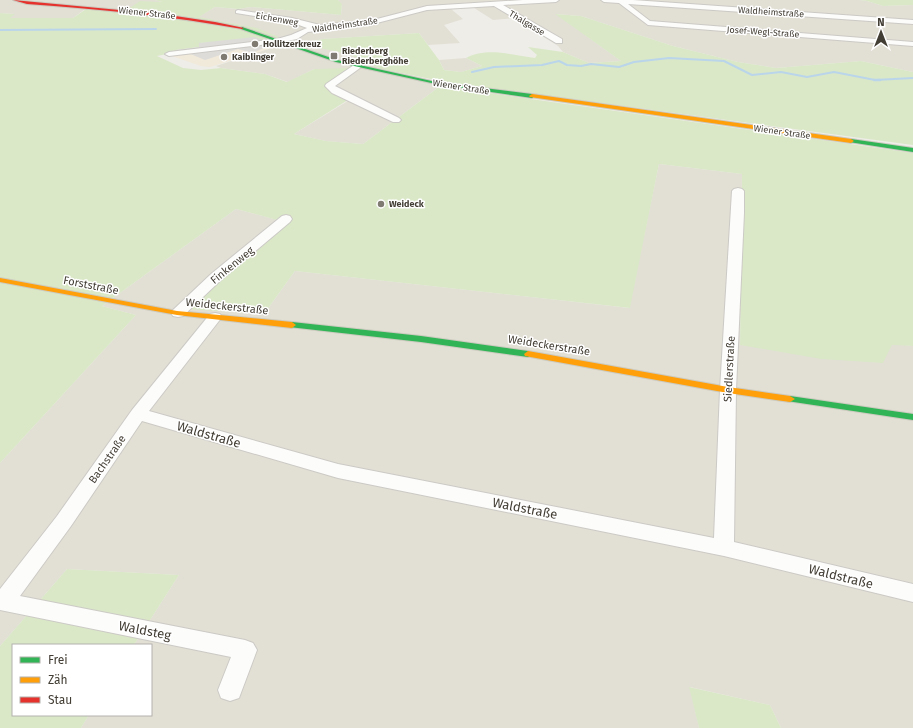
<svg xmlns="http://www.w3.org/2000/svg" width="913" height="728" viewBox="0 0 913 728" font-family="'Fira Sans',sans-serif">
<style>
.residential{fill:#e2dfd5}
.commercial{fill:#f1e9da}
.green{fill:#dae8c8}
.parking{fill:#dddcd8}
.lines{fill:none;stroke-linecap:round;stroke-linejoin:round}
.stream-far1{stroke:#bad5ea;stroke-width:2}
.stream{stroke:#bad5ea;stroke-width:2.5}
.street-casing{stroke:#cccac5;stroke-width:2}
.fast-casing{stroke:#cccabf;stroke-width:2}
.slow-casing{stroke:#cccabf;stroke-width:2}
.jam-casing{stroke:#cccabf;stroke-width:2}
.street{fill:#fcfcfb;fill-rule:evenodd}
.fast{fill:#30b455;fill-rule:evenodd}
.slow{fill:#ff9f0a;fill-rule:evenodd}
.jam{fill:#e5322d;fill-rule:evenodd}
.poi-dot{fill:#7f7b73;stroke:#fff;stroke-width:1.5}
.labels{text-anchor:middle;stroke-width:3;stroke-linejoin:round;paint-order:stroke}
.far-street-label{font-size:9px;fill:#433e35;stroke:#fff}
.far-poi-label{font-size:9px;font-weight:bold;fill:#433e35;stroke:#fff;text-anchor:start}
.street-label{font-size:11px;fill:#433e35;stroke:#fff}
.near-street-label{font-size:13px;fill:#433e35;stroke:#fff}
</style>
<rect width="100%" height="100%" fill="#eeede7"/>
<g class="residential">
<path d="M0 0H155L162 2 128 9H85L73 18H9L14 14 0 13Z"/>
<path d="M338 0H859L867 1 883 6 913 5V72L861 61 776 68 738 62 673 46 581 16 556 14 621 61 589 63 563 52 558 46 514 18 493 20 471 6 451 9 463 19 444 25 460 43 428 45 419 33 322 39 314 41 313 46 349 54 381 69 440 86 363 144 326 141 294 134 351 99 327 87 329 69H314L288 82 265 74 221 68 216 66 277 46 263 41 266 40 198 17 215 7 238 9 251 7 341 15 342 5Z"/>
<path d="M466 58 482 66 461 72 444 70 439 60Z"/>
<path d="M659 164 742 174 740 345 897 344 913 346V728H781L770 705 690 687 699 728H81L89 715H151V645H134L179 575 67 569 0 646V463L136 315 102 306 236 209 278 220 264 314 295 271 629 308Z"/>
</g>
<path class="commercial" d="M271 43 278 46 210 67 201 66 172 56Z"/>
<g class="green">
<path d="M155 0H338L342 4 341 15 251 7 238 9 215 7 199 17 257 28 279 37 263 41 199 43V47L176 50 177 52 157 56 183 68 201 70 221 68 265 74 287 82 314 69 350 68 328 84 351 98 294 134 326 141 363 144 440 86 913 153V346L892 345 883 363 821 359 740 345 742 174 659 164 630 308 295 271 264 314 187 309 277 220 236 209 102 306 136 315 0 463V13L15 14 10 18H73L86 9H128L140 1 162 2Z"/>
<path d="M859 0H913V5L883 6 867 1Z"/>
<path d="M555 14 581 16 673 46 738 62 776 68 861 61 913 72V145L446 82 381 69 349 54 319 48 313 46 311 43 314 41 322 39 419 33 439 60 444 70 461 72 482 66 466 58C487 47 513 55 535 58L537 55 528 47 563 52 589 63 621 61Z"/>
<path d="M67 569 179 575 134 645H13V715H89L81 728H0V646Z"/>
<path d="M689 687 770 705 781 728H699Z"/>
</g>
<g class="parking">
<path d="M254 37 263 40 260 42 178 53 176 50 199 47V43Z"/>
<path d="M271 43 274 44 252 53 238 49 205 60 188 53Z"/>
</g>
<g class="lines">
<g class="stream-far1">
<path d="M0 30 156 29"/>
<path d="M472 72 494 67 542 65 559 61 567 65 581 66 591 64 619 67 634 62 669 58 724 61 752 75 781 72 807 77 834 72 875 80 913 78"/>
</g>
<path class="stream" d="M874 80H880"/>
<defs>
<g id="street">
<path d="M523 0H559L556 2 503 5 562 39V43H556L494 6 427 10 373 24 308 32 297 39 277 43 169 56 165 54 169 52 277 39 291 35 307 28 291 22 236 13V11L238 10 292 18 320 25 373 20 427 6Z"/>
<path d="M601 0H633L913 20V24L628 4 650 21 913 42V46L648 25 619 3 604 2Z"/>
<path d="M357 63 360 64 361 66 360 68 335 86 399 118 401 120 399 122H393L332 93 325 86 326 84Z"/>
<path d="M738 188 742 189 744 191V213L736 390 734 542 913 584V602L724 556 338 478 142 421 71 526 20 596 245 640 253 643 257 650 239 698 230 701 221 698 218 690 231 657 0 610V589L57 516 132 410 210 314 215 313 220 314 222 317 149 411 338 464 714 538 720 390 732 191 734 189Z"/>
<path d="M286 215 290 216 292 219 290 222 221 280 183 316 178 317 173 316 171 313 173 310 211 274 282 216Z"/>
</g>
<g id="fast">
<path d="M242 27 337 60 436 82 532 94 535 96 532 98 436 84 336 62 241 29Z"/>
<path d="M851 139 913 148V152L849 142V140Z"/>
<path d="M292 322 421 336 528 351 532 354 528 357 421 342 289 327 288 325Z"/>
<path d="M790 396 913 414V420L787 401 785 399 787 397Z"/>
</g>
<g id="slow">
<path d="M532 94 851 139 854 141 851 143 530 97 529 96Z"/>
<path d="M0 278 177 311 292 322 296 325 292 328 177 315 0 282Z"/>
<path d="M528 351 728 387 790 396 795 399 790 402 728 393 525 356 524 354Z"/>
</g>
<path id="jam" d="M13 0 162 14 215 22 244 28 242 29C171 16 99 9 27 4Z"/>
</defs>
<use href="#street" class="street-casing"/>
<use href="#fast" class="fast-casing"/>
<use href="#slow" class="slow-casing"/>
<use href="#jam" class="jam-casing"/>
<use href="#street" class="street"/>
<use href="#fast" class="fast"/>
<use href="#slow" class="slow"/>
<use href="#jam" class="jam"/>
</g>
<g class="poi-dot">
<circle cx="255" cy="44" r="4"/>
<rect x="330" y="52" width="8" height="8" rx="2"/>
<circle cx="224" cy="57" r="4"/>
<circle cx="381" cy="204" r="4"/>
</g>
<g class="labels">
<g class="far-street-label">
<text transform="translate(771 12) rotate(4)" y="3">Waldheimstraße</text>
<text transform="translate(147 13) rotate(6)" y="3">Wiener Straße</text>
<text transform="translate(277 19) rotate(10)" y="3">Eichenweg</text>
<text transform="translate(527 23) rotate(31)" y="3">Thalgasse</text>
<text transform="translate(345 25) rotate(-8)" y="3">Waldheimstraße</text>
<text transform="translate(763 32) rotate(4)" y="3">Josef-Wegl-Straße</text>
<text transform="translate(461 87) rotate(9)" y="3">Wiener Straße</text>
<text transform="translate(782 132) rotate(8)" y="3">Wiener Straße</text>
</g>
<g class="far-poi-label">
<text x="263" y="47">Hollitzerkreuz</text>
<text x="342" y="54">Riederberg<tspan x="342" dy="10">Riederberghöhe</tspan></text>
<text x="232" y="60">Kaiblinger</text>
<text x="389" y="207">Weideck</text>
</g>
<g class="street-label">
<text transform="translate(232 265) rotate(-39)" y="4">Finkenweg</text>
<text transform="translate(91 285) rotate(11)" y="4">Forststraße</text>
<text transform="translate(227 306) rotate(6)" y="4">Weideckerstraße</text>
<text transform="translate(549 345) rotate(9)" y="4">Weideckerstraße</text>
<text transform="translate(729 369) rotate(-87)" y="4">Siedlerstraße</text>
<text transform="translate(107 459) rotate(-55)" y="4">Bachstraße</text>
</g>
<g class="near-street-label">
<text transform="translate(209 434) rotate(16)" y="5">Waldstraße</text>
<text transform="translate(525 508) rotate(11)" y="5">Waldstraße</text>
<text transform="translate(841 576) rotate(14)" y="5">Waldstraße</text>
<text transform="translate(145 630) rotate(11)" y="5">Waldsteg</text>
</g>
</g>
<rect x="12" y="644" width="140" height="72" fill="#ffffff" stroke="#b4b2ae"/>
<rect x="20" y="657" width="20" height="6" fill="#30b455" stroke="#b4b2ae"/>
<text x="48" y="664" font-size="12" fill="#433e35">Frei</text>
<rect x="20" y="677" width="20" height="6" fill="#ff9f0a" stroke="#b4b2ae"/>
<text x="48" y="684" font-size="12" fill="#433e35">Zäh</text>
<rect x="20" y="697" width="20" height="6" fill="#e5322d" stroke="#b4b2ae"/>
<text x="48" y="704" font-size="12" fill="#433e35">Stau</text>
<g transform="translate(881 32)" stroke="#ffffff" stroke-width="3" paint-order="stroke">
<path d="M0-3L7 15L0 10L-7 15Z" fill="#433e35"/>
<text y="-6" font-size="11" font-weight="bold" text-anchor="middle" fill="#433e35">N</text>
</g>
</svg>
